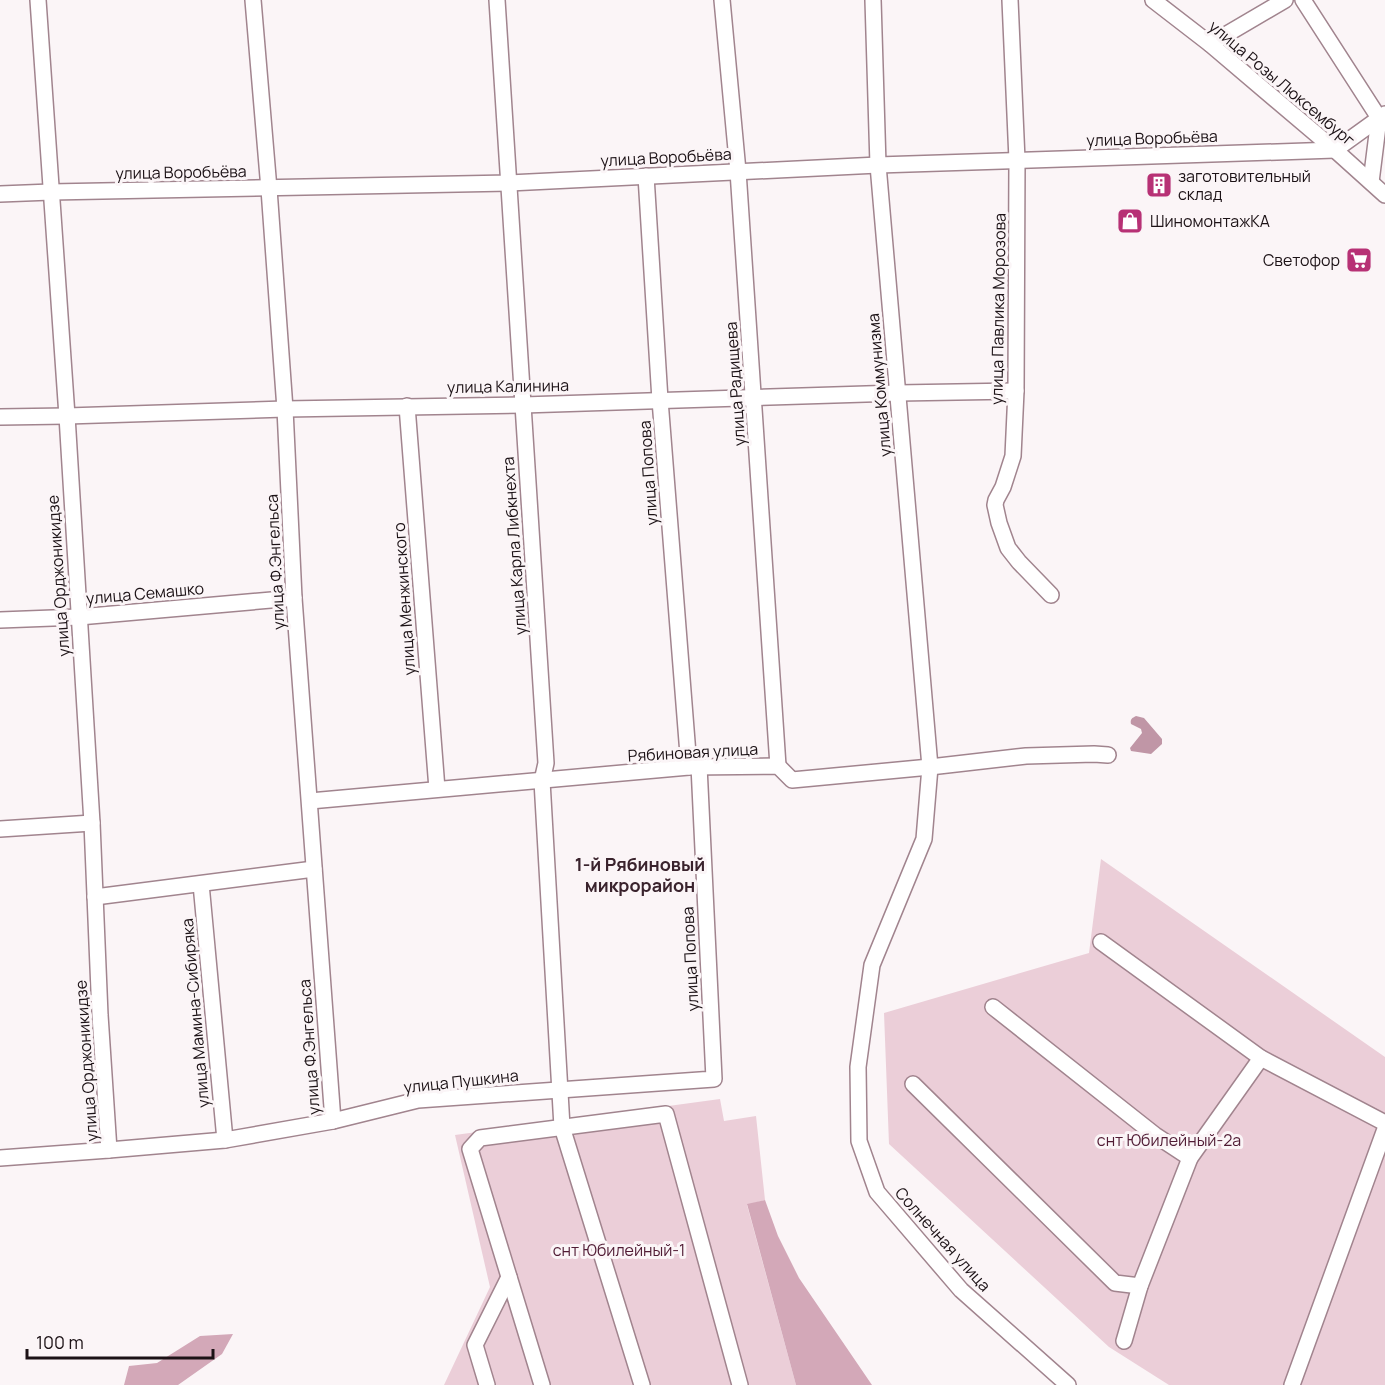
<svg xmlns="http://www.w3.org/2000/svg" width="1385" height="1385" viewBox="0 0 1385 1385" font-family="Manrope,sans-serif">
<style>
.green{fill:#ebced8}
.forest{fill:#d3a8b8}
.water{fill:#c096a6}
.lines{fill:none;stroke-linecap:round;stroke-linejoin:round}
.minor-casing{stroke:#a1848e;stroke-width:18}
.minor{stroke:#fff;stroke-width:15}
.labels{text-anchor:middle;stroke-width:6;stroke-linejoin:round;paint-order:stroke}
.street-label{font-size:16px;fill:#1c1216;stroke:#fbf5f7}
.poi-label{font-size:16px;fill:#1c1216;stroke:#fbf5f7;text-anchor:start}
.park-label{font-size:16px;fill:#501b34;stroke:#fbf5f7}
.neighbourhood-label{font-size:18px;font-weight:bold;fill:#3a232d;stroke:#fbf5f7}
</style>
<rect width="100%" height="100%" fill="#fbf5f7"/>
<g class="green">
<path d="M1101 859 1385 1057V1385H1169L1109 1347 889 1144 884 1013 1089 953Z"/>
<path d="M720 1099 724 1121 756 1116 765 1200 747 1205 796 1385H444L490 1287 455 1135Z"/>
</g>
<g class="forest">
<path d="M765 1200 778 1236 799 1278 872 1385H796L747 1204Z"/>
<path d="M233 1334 222 1354 178 1385H124L129 1366 157 1363 200 1336Z"/>
</g>
<path class="water" d="M1136 716 1144 718 1162 739V744L1151 754 1131 751 1130 748 1142 733 1141 729 1131 724C1130 719 1132 718 1136 716Z"/>
<g class="lines">
<defs>
<g id="minor">
<path d="M38 0 67 416 92 823 100 1015 109 1150"/>
<path d="M253 0 269 189 285 409 294 598 333 1121"/>
<path d="M497 0 546 763 542 781 562 1127 642 1385"/>
<path d="M722 0 738 171 778 766"/>
<path d="M873 0 878 165 930 767 924 839 872 965 858 1067 859 1141 877 1192 961 1290 1068 1385"/>
<path d="M1010 0 1017 160 1016 391 1013 456 1003 487 996 500 995 505 999 523 1008 548 1019 562 1051 595"/>
<path d="M1153 0 1210 44 1335 150 1385 195"/>
<path d="M1303 0 1379 118 1371 182"/>
<path d="M1210 44 1285 0"/>
<path d="M646 176 660 400 689 767"/>
<path d="M0 194 51 192 509 183 878 165 1335 150 1385 114"/>
<path d="M407 406 437 789"/>
<path d="M0 417 67 416 285 409 523 405 898 393 1016 391"/>
<path d="M0 620 79 617 294 598"/>
<path d="M310 801 689 767 778 766 792 780 930 767 1026 756 1094 754 1108 755"/>
<path d="M0 829 92 823"/>
<path d="M201 884 225 1140"/>
<path d="M95 897 314 869"/>
<path d="M1101 942 1261 1058 1385 1123"/>
<path d="M993 1007 1155 1135 1190 1158"/>
<path d="M913 1084 1115 1283 1140 1286"/>
<path d="M0 1158 109 1150 225 1140 333 1121 418 1100 714 1079 699 766"/>
<path d="M1124 1341 1140 1286 1190 1158 1261 1058"/>
<path d="M487 1385 475 1345 509 1277"/>
<path d="M542 1385 470 1149 480 1138 666 1114 740 1385"/>
<path d="M1292 1385 1385 1129"/>
</g>
</defs>
<use href="#minor" class="minor-casing"/>
<use href="#minor" class="minor"/>
</g>
<defs>
<symbol id="building-square" viewBox="-11 -11 22 22"><rect x="-9" y="-9" width="18" height="18" rx="4" fill="#b73175" stroke="#fbf5f7"/><path d="M-4-6H4V6H1V3H-1V6H-4ZM-2.5-4.3h1.7v1.8h-1.7ZM.8-4.3h1.7v1.8H.8ZM-2.5-1h1.7V.8h-1.7ZM.8-1h1.7V.8H.8Z" fill="#fff"/></symbol>
<symbol id="shop-square" viewBox="-11 -11 22 22"><rect x="-9" y="-9" width="18" height="18" rx="4" fill="#b73175" stroke="#fbf5f7"/><path d="M-5-2.5h2.3a2.7 3.5 0 0 1 5.4 0H5L5.5 6h-11ZM-1.5-2.5h3a1.5 2.3 0 0 0-3 0Z" fill="#fff"/></symbol>
<symbol id="supermarket-square" viewBox="-11 -11 22 22"><rect x="-9" y="-9" width="18" height="18" rx="4" fill="#b73175" stroke="#fbf5f7"/><path d="M-6-5.5h2.5l.6 2H6L4.5 2H-2.5L-4.4-4H-6ZM-1.5 3.2a1.3 1.3 0 1 0 .1 0ZM3 3.2a1.3 1.3 0 1 0 .1 0Z" fill="#fff"/></symbol>
</defs>
<g fill-rule="evenodd">
<use href="#building-square" x="1144" y="170" width="30" height="30"/>
<use href="#shop-square" x="1115" y="206" width="30" height="30"/>
<use href="#supermarket-square" x="1344" y="245" width="30" height="30"/>
</g>
<g class="labels">
<g class="street-label">
<text transform="translate(1282 83) rotate(40)" y="6">улица Розы Люксембург</text>
<text transform="translate(1152 138) rotate(-2)" y="6">улица Воробьёва</text>
<text transform="translate(666 157) rotate(-3)" y="6">улица Воробьёва</text>
<text transform="translate(181 172) rotate(-1)" y="6">улица Воробьёва</text>
<text transform="translate(998 309) rotate(-89)" y="6">улица Павлика Морозова</text>
<text transform="translate(735 384) rotate(-94)" y="6">улица Радищева</text>
<text transform="translate(879 385) rotate(-95)" y="6">улица Коммунизма</text>
<text transform="translate(508 386) rotate(-1)" y="6">улица Калинина</text>
<text transform="translate(648 473) rotate(-94)" y="6">улица Попова</text>
<text transform="translate(514 546) rotate(-94)" y="6">улица Карла Либкнехта</text>
<text transform="translate(275 562) rotate(-93)" y="6">улица Ф.Энгельса</text>
<text transform="translate(58 576) rotate(-94)" y="6">улица Орджоникидзе</text>
<text transform="translate(145 593) rotate(-5)" y="6">улица Семашко</text>
<text transform="translate(404 599) rotate(-94)" y="6">улица Менжинского</text>
<text transform="translate(693 752) rotate(-3)" y="6">Рябиновая улица</text>
<text transform="translate(690 959) rotate(-93)" y="6">улица Попова</text>
<text transform="translate(195 1013) rotate(-95)" y="6">улица Мамина-Сибиряка</text>
<text transform="translate(309 1047) rotate(-94)" y="6">улица Ф.Энгельса</text>
<text transform="translate(86 1061) rotate(-94)" y="6">улица Орджоникидзе</text>
<text transform="translate(461 1081) rotate(-6)" y="6">улица Пушкина</text>
<text transform="translate(943 1239) rotate(48)" y="6">Солнечная улица</text>
</g>
<g class="poi-label">
<text x="1178" y="182">заготовительный<tspan x="1178" dy="18">склад</tspan></text>
<text x="1150" y="227">ШиномонтажКА</text>
<text x="1340" y="266" text-anchor="end">Светофор</text>
</g>
<g class="park-label">
<text x="1169" y="1146">снт Юбилейный-2а</text>
<text x="619" y="1256">снт Юбилейный-1</text>
</g>
<g class="neighbourhood-label">
<text x="640" y="871">1-й Рябиновый<tspan x="640" dy="21">микрорайон</tspan></text>
</g>
</g>
<path d="M27 1349v9h186v-9" fill="none" stroke="#1c1216" stroke-width="3"/>
<text x="36" y="1349" font-size="18" fill="#1c1216" stroke="#fbf5f7" stroke-width="4.5" paint-order="stroke">100 m</text>
</svg>
